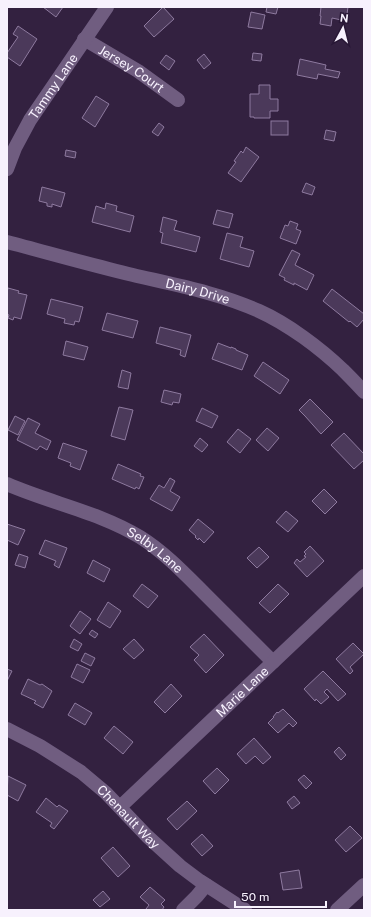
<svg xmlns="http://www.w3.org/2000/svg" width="371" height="917" viewBox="0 0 371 917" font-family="'Public Sans',sans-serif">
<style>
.building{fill:#4b395a;stroke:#8e7a9f}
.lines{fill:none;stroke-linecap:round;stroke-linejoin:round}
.minor{stroke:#705d80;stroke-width:14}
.labels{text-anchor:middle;stroke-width:3.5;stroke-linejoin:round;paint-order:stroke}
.street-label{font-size:13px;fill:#f7f1fd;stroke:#291836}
</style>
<rect width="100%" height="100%" fill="#332140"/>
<g class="building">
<path d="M43 7H63L56 17Z"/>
<path d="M163 7 174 19 154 37 144 26Z"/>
<path d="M267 7H278L276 14 266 12Z"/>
<path d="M321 7H348L346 21 332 18 331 26 320 24 321 16H320Z"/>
<path d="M251 12 265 15 262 29 248 27Z"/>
<path d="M18 26 37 39 20 66 7 57V53L18 37 13 34Z"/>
<path d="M253 53 262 54 261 61 252 60Z"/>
<path d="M204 54 211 63 204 69 197 60Z"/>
<path d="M166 55 175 61 169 70 160 63Z"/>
<path d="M300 59 326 65 325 69 340 72 338 78 318 74 317 79 297 75Z"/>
<path d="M259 85H270V99H278V111H270V118H254V117H250V94H259Z"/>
<path d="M96 96 109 104 95 127 82 118Z"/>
<rect x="271" y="121" width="17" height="14"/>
<path d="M159 123 164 127 158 136 152 132Z"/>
<path d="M326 130 336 132 334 141 324 139Z"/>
<path d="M246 147 259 157 241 182 228 173 236 162 234 161 241 151 243 153Z"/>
<path d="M66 150 76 152 75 158 65 156Z"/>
<path d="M306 183 315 187 312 195 302 192Z"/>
<path d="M42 187 65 193 61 207 52 204V207L47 206V203L39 201Z"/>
<path d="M106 203 117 206 116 211 134 216 130 232 92 222 96 206 105 209Z"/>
<path d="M217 210 233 214 229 228 213 224Z"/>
<path d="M163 217 177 221 174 230 200 237 196 252 161 243 163 233 160 232Z"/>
<path d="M290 221 298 224 296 229 301 231 296 244 280 238 285 225 288 226Z"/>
<path d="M227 233 243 237 240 247 254 251 249 267 220 259Z"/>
<path d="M292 250 300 254 295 265 314 275 307 290 294 283V285L284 280 285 278 279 275Z"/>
<path d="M8 288 19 291 18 293 27 295 21 319 14 317 13 320 8 318 9 315 7 314V293Z"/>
<path d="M332 289 364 314V319L357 327 350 321 349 322 323 301Z"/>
<path d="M51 299 83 307 79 322 75 321 74 325 64 323 65 319 47 314Z"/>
<path d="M107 313 138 321 133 338 102 330Z"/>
<path d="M160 327 191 335 185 357 180 355 181 350 156 343Z"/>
<path d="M66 341 88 347 84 360 63 355Z"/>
<path d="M218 343 231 348V347L236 349V350L248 355 242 370 212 359Z"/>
<path d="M263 362 289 380 280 394 254 376Z"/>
<path d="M122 370 131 373 128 389 118 387Z"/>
<path d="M164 390 181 394 179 403 173 402 172 405 161 402Z"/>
<path d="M310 399 333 422 321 434 305 416 299 410Z"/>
<path d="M119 407 133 410 125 440 111 436Z"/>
<path d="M202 408 218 416 212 428 196 421Z"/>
<path d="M15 416 25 421 18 435 8 430Z"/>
<path d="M28 418 40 424 35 433 51 441 47 450 40 446 37 450 17 440Z"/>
<path d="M267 428 279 438 268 451 256 440Z"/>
<path d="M238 429 251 439 240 453 227 442Z"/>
<path d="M344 433 364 454V460L354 469 331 445Z"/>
<path d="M200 438 208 445 202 452 194 446Z"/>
<path d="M63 443 87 451 80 470 70 466 71 463 58 458Z"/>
<path d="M118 464 141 474 140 476 144 477 139 489 136 487 135 489 112 479Z"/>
<path d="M170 478 175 481 170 491 180 497 172 511 150 499 159 485 164 488Z"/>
<path d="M324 489 337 502 325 514 312 501Z"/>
<path d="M286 511 298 521 288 532 276 522Z"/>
<path d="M198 519 214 532 204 543 199 538 198 540 195 537 196 536 189 530Z"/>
<path d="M7 524 25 530 18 545 7 540Z"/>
<path d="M45 540 67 548 59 568 54 565 56 561 39 554Z"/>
<path d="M310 546 324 561 307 577 294 563 297 559 300 562 306 557 304 556 306 554 304 552Z"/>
<path d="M259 547 269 557 257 568 247 558Z"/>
<path d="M19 554 28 557 25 568 15 565Z"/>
<path d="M93 560 110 569 104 582 87 573Z"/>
<path d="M142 584 158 596 148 608 133 596Z"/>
<path d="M278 584 289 594 270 613 259 603Z"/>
<path d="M108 602 121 611 110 628 97 620Z"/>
<path d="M80 611 91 619 80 634 70 626Z"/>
<path d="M92 630 98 634 95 638 89 634Z"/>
<path d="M204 634 224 655 206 673 194 660 199 655 190 647Z"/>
<path d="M74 639 82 644 78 651 70 647Z"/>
<path d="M134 639 144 650 134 659 123 649Z"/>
<path d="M353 643 364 654 350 667 353 671 350 674 336 659Z"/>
<path d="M85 653 95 658 91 666 81 661Z"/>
<path d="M77 664 90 670 83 683 71 677Z"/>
<path d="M7 669 12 671 7 681Z"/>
<path d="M323 671 346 694 338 701 327 689 324 692 329 697 321 704 316 699 315 701 304 689Z"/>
<path d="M28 679 40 685 42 684 52 691 43 708 34 703 36 701 21 694Z"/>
<path d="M171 684 182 696 165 713 154 702Z"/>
<path d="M75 703 92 713 85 725 68 715Z"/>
<path d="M283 709 297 723 293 727 289 723 278 733 268 723 274 717H273L277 712 278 713Z"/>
<path d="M114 726 133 742 123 754 104 738Z"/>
<path d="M254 738 271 757 263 764 255 756 246 764 237 754Z"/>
<path d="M339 747 346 755 341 760 334 752Z"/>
<path d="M217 768 229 780 215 794 203 781Z"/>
<path d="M304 775 312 783 306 789 298 780Z"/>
<path d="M8 776 26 785 18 801 7 795Z"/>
<path d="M294 796 300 803 292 809 287 802Z"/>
<path d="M46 798 57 807 59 805 68 811 54 829 50 826 52 823 36 812Z"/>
<path d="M187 801 197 811 177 830 167 819Z"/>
<path d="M350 826 362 838 346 852 335 840Z"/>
<path d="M202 834 213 846 202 856 191 844Z"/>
<path d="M113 847 130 866 118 877 101 858Z"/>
<path d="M299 870 302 888 283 890 280 873Z"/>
<path d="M150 887 165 900 161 904 164 907 162 910H148L146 909 149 905 140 897Z"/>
<path d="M103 891 110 899 100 907 93 900Z"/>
</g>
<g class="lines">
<g class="minor">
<path id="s1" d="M84 39 138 71 178 100"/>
<path id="s2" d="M7 169 15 148 30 120 107 7"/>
<path id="s3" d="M7 242C49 253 91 265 133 275 176 285 219 293 259 311 288 324 320 348 343 370 350 377 357 384 364 392"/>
<path id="s4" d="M7 484C50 503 99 512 140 537 164 552 184 573 204 593 227 616 250 639 273 662"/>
<path id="s5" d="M7 729 40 746 81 772 106 793 147 836 180 866 200 881 245 910"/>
<path id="s6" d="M120 807 364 576"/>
<path d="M183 910 197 896 206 885"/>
<path d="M337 910 364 885"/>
</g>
</g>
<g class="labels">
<g class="street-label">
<text dy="5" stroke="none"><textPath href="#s1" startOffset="56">Jersey Court</textPath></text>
<text dy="5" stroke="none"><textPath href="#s2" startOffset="95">Tammy Lane</textPath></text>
<text dy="5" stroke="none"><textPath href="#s3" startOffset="197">Dairy Drive</textPath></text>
<text dy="5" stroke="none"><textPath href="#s4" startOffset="163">Selby Lane</textPath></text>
<text dy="5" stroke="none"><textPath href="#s6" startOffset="168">Marie Lane</textPath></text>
<text dy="5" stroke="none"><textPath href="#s5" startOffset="151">Chenault Way</textPath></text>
</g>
</g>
<rect width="371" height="917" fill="none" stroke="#f7f1fd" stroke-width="16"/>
<g transform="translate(343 28) rotate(7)" stroke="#291836" stroke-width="3" paint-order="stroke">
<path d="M0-3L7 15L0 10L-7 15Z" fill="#f7f1fd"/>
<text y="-6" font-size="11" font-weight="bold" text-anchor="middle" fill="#f7f1fd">N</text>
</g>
<path d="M235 901v6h91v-6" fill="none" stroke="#f7f1fd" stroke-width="2"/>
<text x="241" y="901" font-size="12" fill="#f7f1fd" stroke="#291836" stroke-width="3" paint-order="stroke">50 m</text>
</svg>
